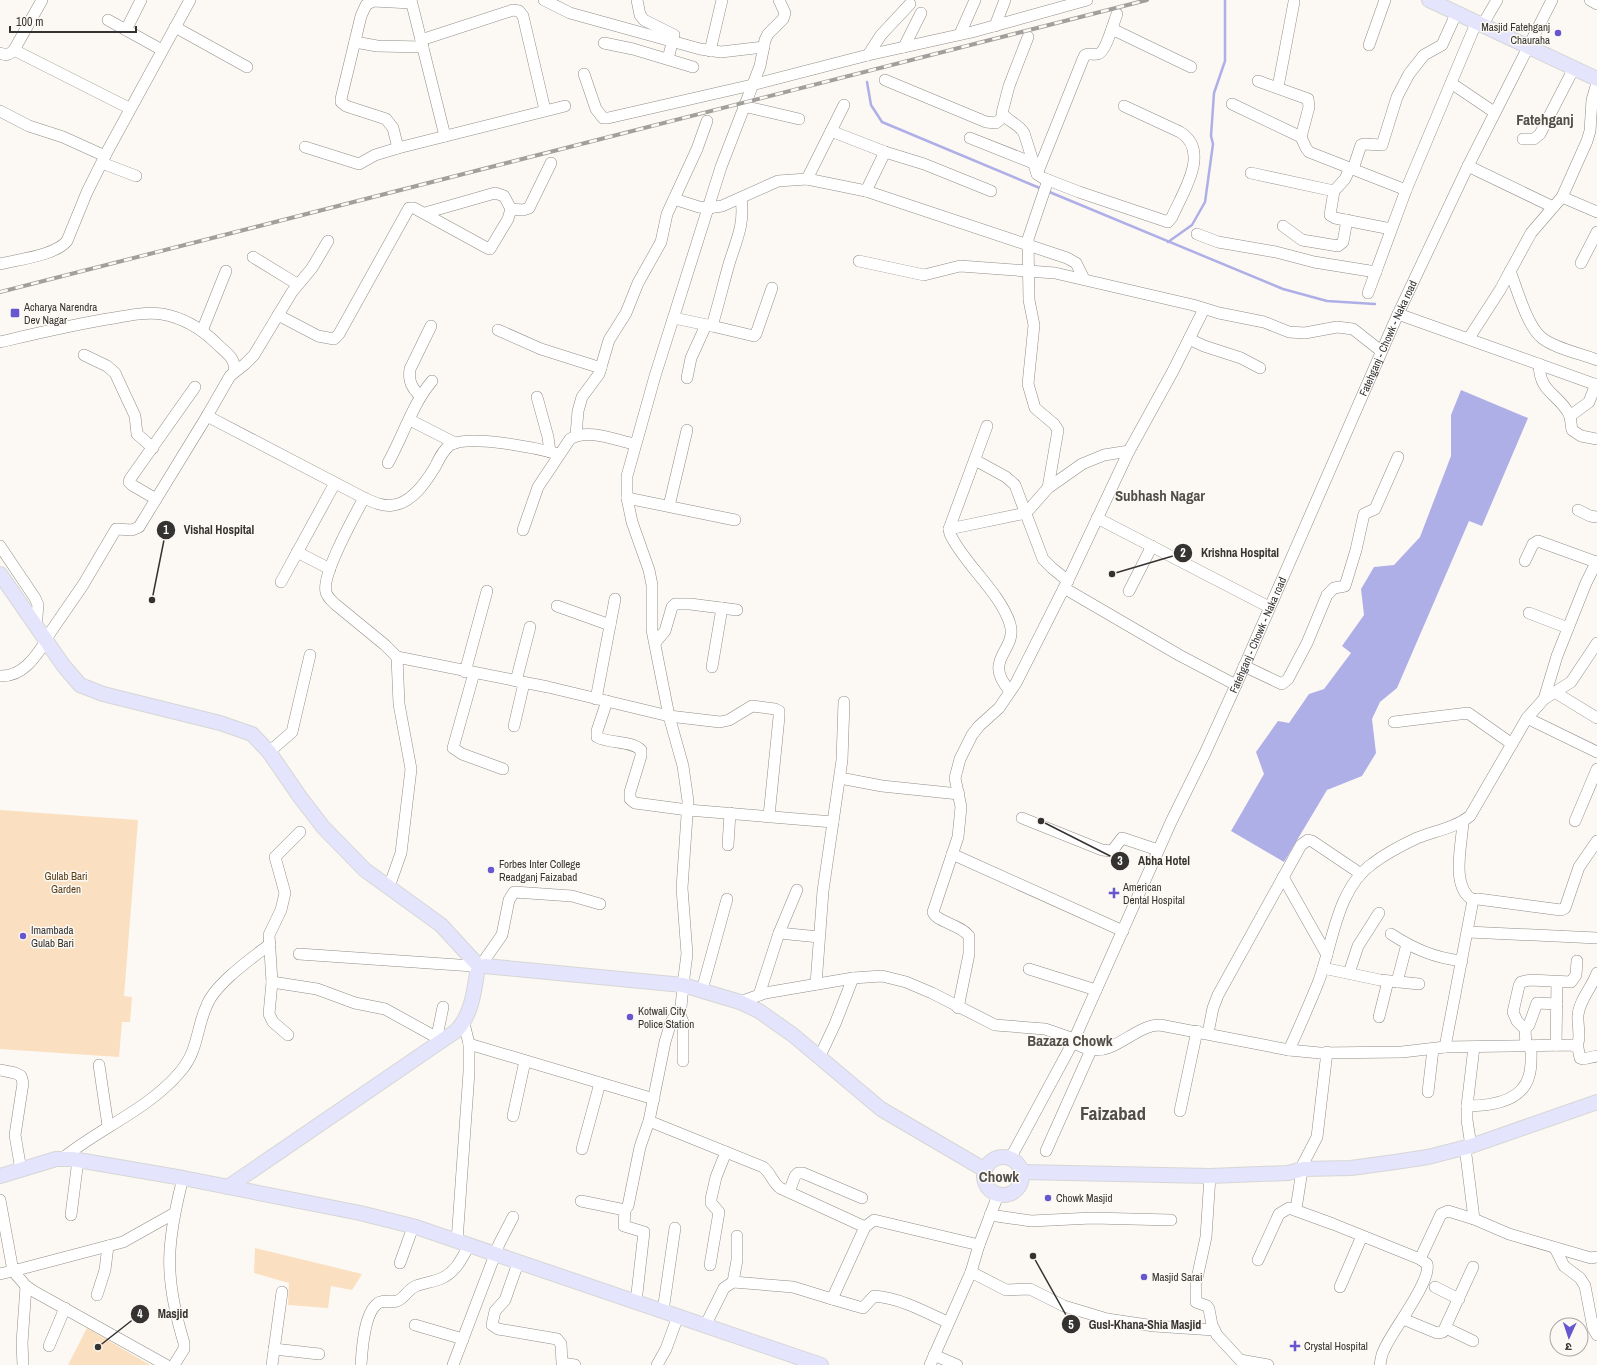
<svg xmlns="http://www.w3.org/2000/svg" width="1597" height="1365" viewBox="0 0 1597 1365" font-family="'Archivo Narrow','Noto Sans Devanagari',sans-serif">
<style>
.green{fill:#fae0c0}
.water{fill:#afafe8}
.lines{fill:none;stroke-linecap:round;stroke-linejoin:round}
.stream{stroke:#afafe8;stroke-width:2.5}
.minor-casing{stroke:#918e89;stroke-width:12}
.major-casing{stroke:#d6d6d6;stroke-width:16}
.minor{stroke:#fff;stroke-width:11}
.major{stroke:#e4e5fd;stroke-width:14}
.rail-casing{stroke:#a19f9b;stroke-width:4}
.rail{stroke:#fcf8f3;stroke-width:2.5;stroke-dasharray:8;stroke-linecap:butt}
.poi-dot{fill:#6656cf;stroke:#fcf8f3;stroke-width:1.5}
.labels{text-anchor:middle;stroke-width:3;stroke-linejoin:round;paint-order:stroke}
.poi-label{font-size:11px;fill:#343331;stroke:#fcf8f3;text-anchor:start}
.street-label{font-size:11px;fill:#343331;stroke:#fcf8f3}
.park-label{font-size:11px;fill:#593e17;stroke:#fcf8f3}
.district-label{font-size:15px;font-weight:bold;fill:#514e4a;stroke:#fcf8f3}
.town-label{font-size:19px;font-weight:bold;fill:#514e4a;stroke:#fcf8f3}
.leader{fill:none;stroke:#343331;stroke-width:1.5}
.callout-dot{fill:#343331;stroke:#fcf8f3;stroke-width:1.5}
.mark-label{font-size:12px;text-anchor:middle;font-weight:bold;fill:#fff}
.callout-label{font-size:12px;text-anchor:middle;font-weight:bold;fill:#343331;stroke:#fcf8f3;stroke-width:3;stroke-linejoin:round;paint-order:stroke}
</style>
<rect width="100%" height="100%" fill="#fcf8f3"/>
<g class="green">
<path d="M0 810 138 820 124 996 132 997 130 1022H122L119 1057 0 1049Z"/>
<path d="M255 1248 362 1274 352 1290 331 1286 328 1308 288 1305 289 1283 254 1273Z"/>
<path d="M87 1328 150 1365H68Z"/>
</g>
<path class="water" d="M1461 390 1528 418 1482 526 1469 521 1397 688 1380 702 1372 719 1376 753 1362 776 1327 790 1284 862 1231 831 1264 774 1256 752 1278 721 1289 723 1309 694 1324 689 1351 653 1342 646 1364 615 1361 589 1374 567 1394 565 1420 537 1451 456V415Z"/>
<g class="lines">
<g class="stream">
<path d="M867 82 871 105 882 122 1042 189"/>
<path d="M1047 191 1283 289 1327 301 1375 304"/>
<path d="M1168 242 1192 225 1205 202 1213 144 1211 136 1214 93 1225 61V0"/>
</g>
<defs>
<g id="minor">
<path d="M411 0 445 136"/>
<path d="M544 0 570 13 700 49 721 52 764 47"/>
<path d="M637 0 640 15 644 20 674 35 668 59"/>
<path d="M779 0 785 13 783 19 768 34 765 40 760 66 721 167 655 376 627 476V498L632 522 649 570 652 585V630L669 716 683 766 688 801 682 888 687 954 683 985 681 1007 671 1022 665 1042 649 1121 763 1167C771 1173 772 1182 780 1188L865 1227"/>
<path d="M1590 0 1597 4"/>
<path d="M108 20 162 50"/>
<path d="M1483 24 1497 0"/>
<path d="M995 26 1005 0"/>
<path d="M175 27 247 67"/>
<path d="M1112 29 1191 67"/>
<path d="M126 30 141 0"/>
<path d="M960 34 975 0"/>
<path d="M1028 37 1009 86 1002 113C1007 121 1019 124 1024 133L1037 174 1043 178 1079 192 1168 222 1172 217C1183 192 1211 151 1180 132L1124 106"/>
<path d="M421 40 513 10 519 11 523 16 545 110"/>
<path d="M355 42 377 46 423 47"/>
<path d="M604 43 633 49 693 67"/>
<path d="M1369 45 1385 0"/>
<path d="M904 47 921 13"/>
<path d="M14 50 129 108"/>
<path d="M710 51 722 0"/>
<path d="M0 53C6 56 9 55 14 50L42 0"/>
<path d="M868 55 881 35 910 4"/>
<path d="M584 74 596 109 603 118H608L752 85 868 55 972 32 1087 0"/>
<path d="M885 80 986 122 996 123 1004 116"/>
<path d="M1258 81 1308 99 1309 107 1301 137"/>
<path d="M1451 83 1494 112"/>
<path d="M1278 87 1294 2"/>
<path d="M1232 104 1301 137 1306 148 1309 152 1406 190 1368 293"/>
<path d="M743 106 799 119"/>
<path d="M0 111 29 126 63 137 105 156"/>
<path d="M831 131 885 152 924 164 991 191"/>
<path d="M970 138 1033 163"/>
<path d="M1523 139H1534L1540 134 1574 68"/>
<path d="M305 147 359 164 375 155 398 148 565 106"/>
<path d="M398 148 393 128 386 119 346 106 341 102V99L361 16 366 5 373 1 411 3"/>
<path d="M102 163 136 176"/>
<path d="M1468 166 1553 207"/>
<path d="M1350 168 1345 179 1334 191 1330 215 1335 218 1391 229"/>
<path d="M1353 169 1361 145 1364 144 1382 145 1397 97 1409 74 1424 55 1442 45 1457 12"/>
<path d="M1251 173 1334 191"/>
<path d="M1037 174 1083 59 1085 55C1090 53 1094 55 1098 54 1106 52 1114 21 1117 14"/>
<path d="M807 179 844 105"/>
<path d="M1406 190 1477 21"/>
<path d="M866 191 885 152"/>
<path d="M1562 197 1597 212"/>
<path d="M674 199 699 207 708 208 722 206 778 181 807 179 866 191 1067 258 1076 263 1084 279"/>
<path d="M511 209 523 210 529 208 551 163"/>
<path d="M1283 226 1302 240 1338 246 1343 242 1347 220"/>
<path d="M1197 234 1218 242 1276 252 1314 262 1376 272"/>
<path d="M253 257 297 284"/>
<path d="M859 261 924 275 960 266 1055 273 1193 305 1219 313 1264 322 1289 332 1305 333 1337 327 1353 329 1381 351"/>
<path d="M1581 263 1597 232"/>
<path d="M0 264C19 259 54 256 67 241L87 192 108 150 190 0"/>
<path d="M1510 271C1517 289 1527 326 1542 338 1554 348 1582 354 1597 360"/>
<path d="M1398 314 1597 385"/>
<path d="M278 315 318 336 334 339 339 334 409 208H414L487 248 490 249 508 219 511 209 504 196 495 193 425 213"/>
<path d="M674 318 712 326C718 306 723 285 729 264 736 241 745 224 741 199"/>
<path d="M712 326 754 336 756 334 772 288"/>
<path d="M498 330 541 349 601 368"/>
<path d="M202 331 226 271"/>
<path d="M1469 338 1500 290 1531 233 1562 197 1587 141 1590 131 1592 100 1597 83"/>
<path d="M1189 339 1204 346 1241 358 1260 368"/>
<path d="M0 342C38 333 75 324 114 318 130 315 146 312 162 314 184 318 202 329 217 344 226 353 236 358 234 371"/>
<path d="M84 355 107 366 115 373 135 416 137 434 153 448"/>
<path d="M1539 364C1540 394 1557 392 1569 414 1571 419 1571 425 1572 430L1581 436 1597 439"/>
<path d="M687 378 691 358 706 325"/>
<path d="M420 396C412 388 408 381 410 369L431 326"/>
<path d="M537 397 548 437 550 452"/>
<path d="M207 416 364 498"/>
<path d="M1570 416 1589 402 1596 384"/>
<path d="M410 420 455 443"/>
<path d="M987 426 949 529 950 534C964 564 1000 592 1010 624 1018 651 981 659 1010 691"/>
<path d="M576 435 578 411 582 397 599 374 609 340 626 313 638 283 661 242 667 214 697 149 707 121"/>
<path d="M975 460 1006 477 1015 485 1043 559 1052 568 1068 581"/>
<path d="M388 463C403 436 413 403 432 381"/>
<path d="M1048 488 1058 430 1054 424 1035 408 1028 384 1034 325 1029 300 1028 239 1048 180"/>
<path d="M627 498 735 520"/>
<path d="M156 499 132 485 129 482 130 479 195 387"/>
<path d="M669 506 687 430"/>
<path d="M1578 510 1590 516 1597 517"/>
<path d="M1097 518 1269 607"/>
<path d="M949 529 1026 513 1048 488 1082 464 1104 455 1129 451"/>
<path d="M523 530 538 487 570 439C588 428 615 440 634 444"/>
<path d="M0 546 35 598 38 605 36 627"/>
<path d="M297 552 330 569"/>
<path d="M1525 561 1533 544 1538 541 1596 562"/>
<path d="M281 582 335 483"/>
<path d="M1064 588 1179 655 1236 685"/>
<path d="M1129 591 1152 546"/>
<path d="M557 606 610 625"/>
<path d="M1529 613 1568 628"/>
<path d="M45 640 83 585 116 529 132 530 139 527 207 416 230 376 245 364 254 355 292 292 312 268 328 241"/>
<path d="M655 643 665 631 672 607 675 604H690L737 610"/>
<path d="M397 657 548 687 669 716 720 722 729 720 752 706 775 709 779 711V717L769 816"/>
<path d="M1244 666 1282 684 1288 679 1307 643 1327 595 1334 588 1345 586 1356 550 1364 514 1375 509 1398 457"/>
<path d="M712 667 722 608"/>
<path d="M465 672 487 591"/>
<path d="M474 673 453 748 462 754 503 769"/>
<path d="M0 676C22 677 35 658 46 641"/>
<path d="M516 681 530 627"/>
<path d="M1556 693 1597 718"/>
<path d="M596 699 615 599"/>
<path d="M1544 699 1557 656 1586 583 1597 561"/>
<path d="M607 701 597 731V737C611 744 630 740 641 750V756L630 792V799L635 803 688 810 833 822"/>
<path d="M1527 718 1597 752"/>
<path d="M1394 722 1468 713 1512 744"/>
<path d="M514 726 524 683"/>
<path d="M269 752 292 732 310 655"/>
<path d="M840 778 882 786 959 794"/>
<path d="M1022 818 1102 850 1112 851 1122 838 1158 850"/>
<path d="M1575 821 1597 769"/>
<path d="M1463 822C1462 844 1450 887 1473 900"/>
<path d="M728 845 730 813"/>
<path d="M952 854 1123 931"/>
<path d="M1283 877 1327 955"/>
<path d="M389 887 401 853 411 769 399 704 397 657 385 645 335 604C332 601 327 597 326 592 321 575 355 515 364 498 373 502 383 507 393 505 412 503 426 482 435 467 439 459 443 450 450 445 470 434 536 448 559 454"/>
<path d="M1468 932 1597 938"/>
<path d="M779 933 819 937"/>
<path d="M1391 934C1414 949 1435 958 1462 961"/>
<path d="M299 954 473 966"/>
<path d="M483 962 502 935 509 900 514 892 572 896 600 904"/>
<path d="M1323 968 1380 980 1419 984"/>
<path d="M1029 969 1096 990"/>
<path d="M1349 973 1358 946 1379 913"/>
<path d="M272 982 317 989 355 1003 385 1009 443 1041"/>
<path d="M1397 982 1407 944"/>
<path d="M816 984 823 891 842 760 844 702"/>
<path d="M702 990 727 899"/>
<path d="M759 995 779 933 797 890"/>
<path d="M740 1002 765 993 853 978 882 976 906 982 932 993 995 1025 1045 1029 1074 1039"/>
<path d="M958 1008 969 954V936C960 924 936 922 933 912L958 837 961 807 955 778 960 759 972 735 979 726 999 708 1016 683 1071 574 1129 451 1173 371 1204 309"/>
<path d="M679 1012 683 1022V1061"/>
<path d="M1379 1017 1388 981"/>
<path d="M1525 1029 1529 1025 1537 1003 1557 1004"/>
<path d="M1208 1033 1213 1008 1218 995 1301 845 1308 840 1312 841 1361 874"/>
<path d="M288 1035 273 1022 269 1014 272 982 269 935 281 910 285 893 275 857 300 832"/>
<path d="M437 1036 443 1007"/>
<path d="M1073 1042C1078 1045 1084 1048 1090 1049 1115 1055 1135 1025 1160 1025L1289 1050 1320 1053 1402 1052 1445 1047 1572 1045 1578 1048 1580 1058 1583 1059 1597 1056"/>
<path d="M469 1044 654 1099"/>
<path d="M1556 1045 1557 982"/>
<path d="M1526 1046 1525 1029 1517 1021 1513 1012 1519 986 1521 982 1530 980 1571 982 1576 975 1577 961"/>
<path d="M1576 1046C1582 1040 1577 1024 1578 1015 1579 1001 1592 987 1597 973"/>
<path d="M1445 1047 1473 900 1478 899 1561 910 1565 908 1579 867 1597 841"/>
<path d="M1289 1050C1299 1028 1309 1005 1318 983 1333 944 1336 890 1372 864 1385 854 1402 845 1417 838 1434 831 1455 828 1470 816L1527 718 1544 699 1571 682 1597 643"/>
<path d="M819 1058 835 1024 853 978"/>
<path d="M99 1065 108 1126"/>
<path d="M0 1070 15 1073 21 1076 23 1083 15 1135 21 1170"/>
<path d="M1428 1092 1433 1049"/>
<path d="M1467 1106C1489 1106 1522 1102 1529 1076 1532 1067 1531 1056 1531 1046"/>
<path d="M1180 1111 1197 1031"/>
<path d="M513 1116 525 1061"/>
<path d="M1471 1146 1467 1120V1106L1474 1047"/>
<path d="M1465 1147 1474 1219"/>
<path d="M582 1149 600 1083"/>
<path d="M1046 1151 1091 1050"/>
<path d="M63 1158C100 1128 149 1109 180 1072 199 1050 196 1028 207 1005 215 984 252 958 270 944"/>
<path id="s1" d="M1010 1159 1073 1042 1171 822 1205 753 1236 685 1398 314 1468 166 1552 0"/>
<path d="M1210 1176 1206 1237 1196 1283V1302L1207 1306 1209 1309 1212 1325 1217 1335 1240 1360 1268 1365"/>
<path d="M789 1192 795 1176 798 1173H803L862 1198"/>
<path d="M0 1200 13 1271 123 1242 173 1214"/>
<path d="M581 1201 625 1210 628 1206 640 1147 649 1121"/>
<path d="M1296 1209 1303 1164 1317 1137 1327 1052"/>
<path d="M625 1210 624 1226 644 1232 636 1302"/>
<path d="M71 1215 78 1160"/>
<path d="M990 1215 1031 1221 1092 1218 1171 1220"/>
<path d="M457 1241 469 1072V1044L464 1023"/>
<path d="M1555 1248 1564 1266 1580 1278 1585 1286 1593 1328 1597 1335"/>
<path d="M1420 1259 1441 1214 1448 1211 1474 1219 1509 1234 1591 1258 1597 1257"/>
<path d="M1258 1260 1279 1214 1289 1208 1333 1224 1420 1259 1427 1264C1432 1281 1391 1332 1384 1350 1381 1355 1381 1360 1380 1365"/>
<path d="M400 1263 413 1227"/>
<path d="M518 1263 505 1300 495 1311 492 1325 498 1329 557 1339 561 1344 562 1363 575 1365"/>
<path d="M710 1265 719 1212 711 1203V1199L716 1177 726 1152"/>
<path d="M971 1272 1006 1290 1030 1289 1064 1306 1107 1319 1154 1326 1214 1330"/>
<path d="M0 1274 13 1271 26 1286 35 1292 166 1365"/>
<path d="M733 1282 737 1260V1236"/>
<path d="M1340 1287 1362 1236"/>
<path d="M1435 1287 1459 1299"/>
<path d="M97 1295 105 1270 108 1246"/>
<path d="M832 1299 863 1308 874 1296C900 1298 924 1311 947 1322"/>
<path d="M663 1311 675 1228"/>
<path d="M1403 1319 1437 1333 1443 1332 1473 1267"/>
<path d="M706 1324 724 1288 733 1282 793 1287 832 1299 865 1227 874 1220 979 1245"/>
<path d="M415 1325 463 1339"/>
<path d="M1446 1328 1473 1341"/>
<path d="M49 1346 65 1308"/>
<path d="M274 1349 319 1354"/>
<path d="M934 1355 957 1365"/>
<path d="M23 1365 22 1343 26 1286"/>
<path d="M174 1365 184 1349V1343C164 1277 166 1244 183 1178"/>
<path d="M272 1365 282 1292"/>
<path d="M361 1365C362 1350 364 1314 377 1304 382 1299 391 1303 397 1301 405 1298 408 1289 416 1286 424 1283 432 1282 440 1279 455 1273 462 1259 469 1245"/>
<path d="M453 1365 499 1244 513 1217"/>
<path d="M657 1365 666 1349 678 1316"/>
<path d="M930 1365 971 1272 979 1245 998 1195"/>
</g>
<g id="major">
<path d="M1429 0 1597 79"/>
<path d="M0 574 63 665 80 685 103 694 220 723 252 734 269 752 300 797 323 827 365 870 441 925 475 962"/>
<path d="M485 966 683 985 740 1002 759 1011 793 1035 881 1109 985 1170"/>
<circle cx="1003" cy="1176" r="19"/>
<path d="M1022 1172 1210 1176 1288 1173 1303 1169 1351 1168 1395 1162 1428 1157 1471 1146 1597 1102"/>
<path d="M0 1176 56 1159H72L183 1178 360 1213 416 1227 457 1241 821 1365"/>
<path d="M228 1187 456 1031C471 1016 474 993 477 973"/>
</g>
</defs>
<use href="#minor" class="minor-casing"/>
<use href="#major" class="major-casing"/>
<use href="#minor" class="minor"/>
<use href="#major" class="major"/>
<defs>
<path id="rail" d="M0 292 1147 0"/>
</defs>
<use href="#rail" class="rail-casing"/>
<use href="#rail" class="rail"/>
</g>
<g class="poi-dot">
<circle cx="1558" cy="33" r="4"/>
<rect x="10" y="308" width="10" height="10" rx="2"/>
<circle cx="491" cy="870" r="4"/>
<path d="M1112 887h4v4h4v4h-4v4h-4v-4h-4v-4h4z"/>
<circle cx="23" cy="936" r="4"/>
<circle cx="630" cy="1017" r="4"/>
<circle cx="1048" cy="1198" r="4"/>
<circle cx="1144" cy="1277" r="4"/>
<path d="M1293 1340h4v4h4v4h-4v4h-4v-4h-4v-4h4z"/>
</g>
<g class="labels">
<g class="poi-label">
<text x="1550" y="31" text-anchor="end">Masjid Fatehganj<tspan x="1550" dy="13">Chauraha</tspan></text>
<text x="24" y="311">Acharya Narendra<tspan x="24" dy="13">Dev Nagar</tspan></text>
<text x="499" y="868">Forbes Inter College<tspan x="499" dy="13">Readganj Faizabad</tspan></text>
<text x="1123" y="891">American<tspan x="1123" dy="13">Dental Hospital</tspan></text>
<text x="31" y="934">Imambada<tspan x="31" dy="13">Gulab Bari</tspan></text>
<text x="638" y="1015">Kotwali City<tspan x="638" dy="13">Police Station</tspan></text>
<text x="1056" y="1202">Chowk Masjid</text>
<text x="1152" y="1281">Masjid Sarai</text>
<text x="1304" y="1350">Crystal Hospital</text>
</g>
<g class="street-label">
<text dy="4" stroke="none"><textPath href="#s1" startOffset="904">Fatehganj - Chowk - Naka road</textPath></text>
<text dy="4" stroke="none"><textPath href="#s1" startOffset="580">Fatehganj - Chowk - Naka road</textPath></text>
</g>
<g class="park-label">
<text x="66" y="880">Gulab Bari<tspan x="66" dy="13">Garden</tspan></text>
</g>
<g class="district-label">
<text x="1545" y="125">Fatehganj</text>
<text x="1160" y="501">Subhash Nagar</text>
<text x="1070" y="1046">Bazaza Chowk</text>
<text x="999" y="1182">Chowk</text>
</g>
<g class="town-label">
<text x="1113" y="1120">Faizabad</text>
</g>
</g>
<path class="leader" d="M152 600L166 530M1112 574L1183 553M1041 821L1120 861M98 1347L140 1314M1033 1256L1071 1324"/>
<g class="callout-dot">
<circle cx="152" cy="600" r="4"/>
<circle cx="1112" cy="574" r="4"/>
<circle cx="1041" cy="821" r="4"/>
<circle cx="98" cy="1347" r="4"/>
<circle cx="1033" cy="1256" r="4"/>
<circle cx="166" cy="530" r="10"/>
<circle cx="1183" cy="553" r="10"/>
<circle cx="1120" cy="861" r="10"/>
<circle cx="140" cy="1314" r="10"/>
<circle cx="1071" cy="1324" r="10"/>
</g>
<g class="mark-label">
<text x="166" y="534">1</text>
<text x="1183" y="557">2</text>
<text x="1120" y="865">3</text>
<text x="140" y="1318">4</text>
<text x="1071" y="1329">5</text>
</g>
<g class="callout-label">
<text x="219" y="534">Vishal Hospital</text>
<text x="1240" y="557">Krishna Hospital</text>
<text x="1164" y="865">Abha Hotel</text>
<text x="173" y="1318">Masjid</text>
<text x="1145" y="1329">Gusl-Khana-Shia Masjid</text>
</g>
<g transform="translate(1569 1337) rotate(183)"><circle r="19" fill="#fcf8f3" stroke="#aca9a5"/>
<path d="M0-3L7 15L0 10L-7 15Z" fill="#6656cf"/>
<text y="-6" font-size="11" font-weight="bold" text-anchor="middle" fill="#343331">उ</text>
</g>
<path d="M10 26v6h126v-6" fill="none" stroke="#343331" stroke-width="2"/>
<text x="16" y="26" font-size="12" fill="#343331" stroke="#fcf8f3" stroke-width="3" paint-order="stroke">100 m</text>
</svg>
